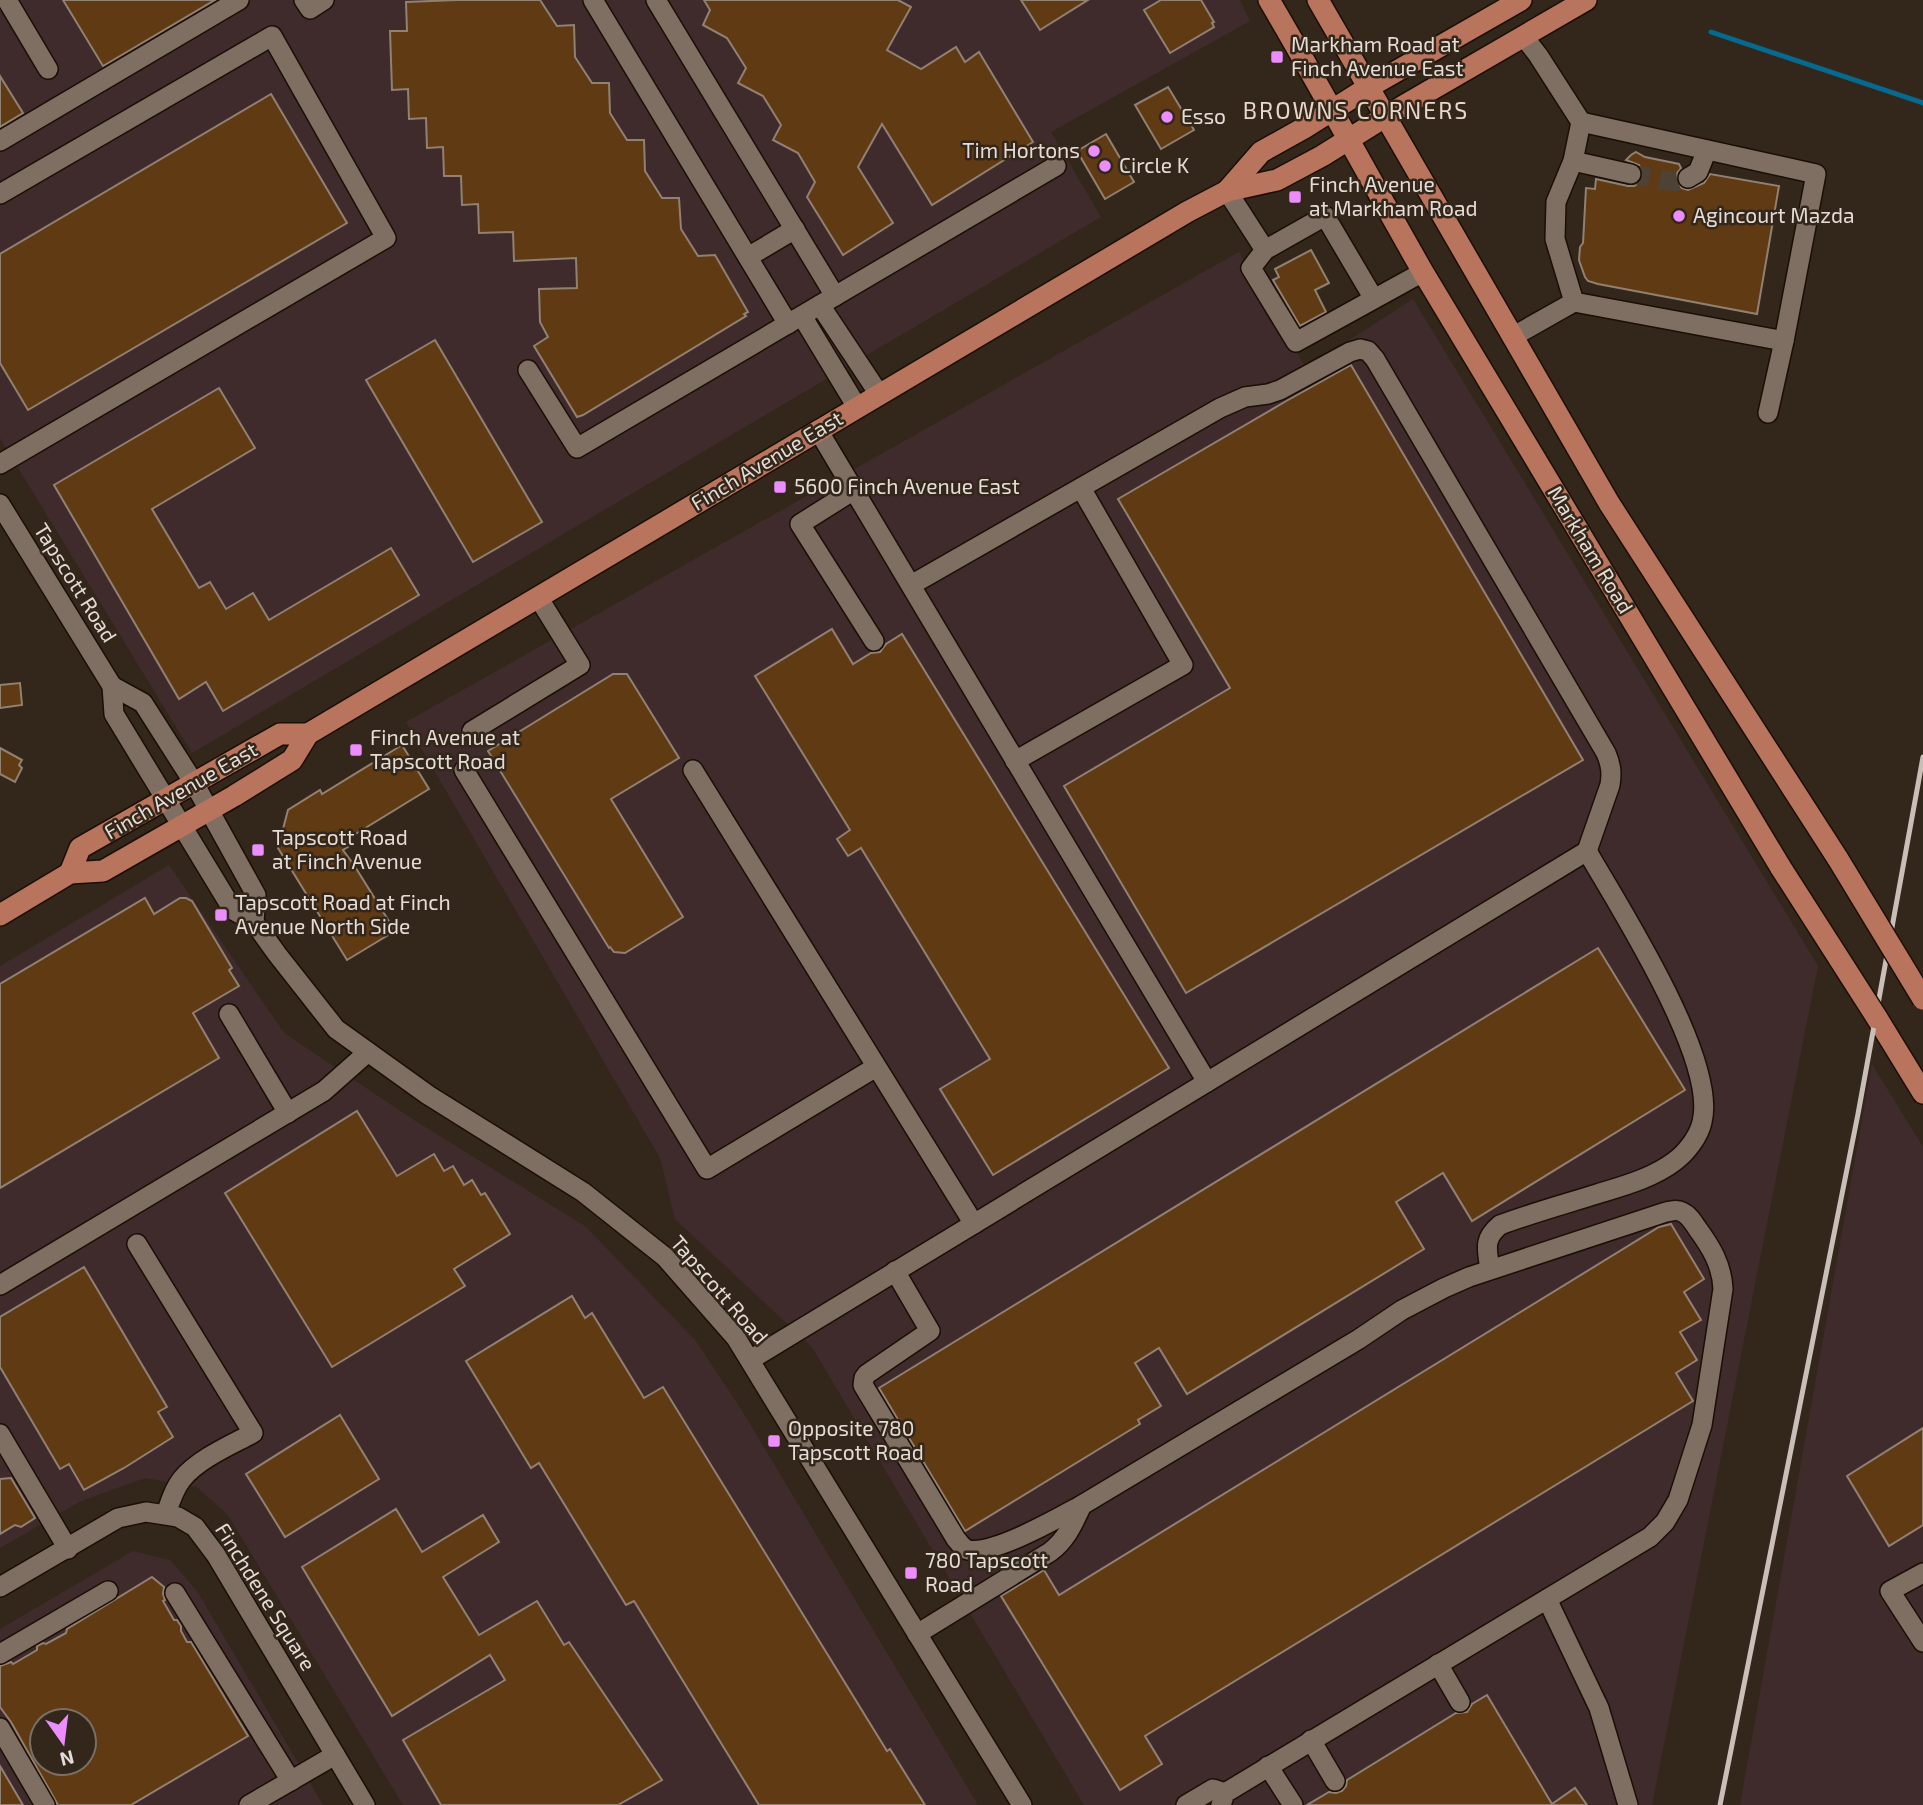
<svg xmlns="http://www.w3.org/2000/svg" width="1923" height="1805" viewBox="0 0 1923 1805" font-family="'Exo 2',sans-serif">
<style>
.industrial{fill:#3f2b2c;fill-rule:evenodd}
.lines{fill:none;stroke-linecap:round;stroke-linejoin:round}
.stream{stroke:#066a90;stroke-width:5}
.building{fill:#603a13;stroke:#908173;stroke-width:2;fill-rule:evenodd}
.minor-tunnel{stroke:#4e4237;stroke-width:19;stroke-dasharray:19 10;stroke-linecap:butt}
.minor-casing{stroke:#1b0f05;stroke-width:22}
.major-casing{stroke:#1b0f05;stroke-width:24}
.minor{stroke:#7e6f62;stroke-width:19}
.major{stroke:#b9745e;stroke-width:21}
.rail{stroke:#c9bfb8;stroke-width:5}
.major-bridge-casing{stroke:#1b0f05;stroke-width:24;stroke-linecap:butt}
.major-bridge{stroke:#b9745e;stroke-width:21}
.poi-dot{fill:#eb8dfc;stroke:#33271b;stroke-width:2.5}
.labels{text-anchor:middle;stroke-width:5;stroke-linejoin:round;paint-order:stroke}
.poi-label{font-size:21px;fill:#e5dcd5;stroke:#33271b;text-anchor:start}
.street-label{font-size:21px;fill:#e5dcd5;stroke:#33271b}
.neighbourhood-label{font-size:23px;letter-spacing:2px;fill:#e9d8c9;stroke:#33271b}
</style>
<rect width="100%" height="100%" fill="#33271b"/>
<g class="industrial">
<path d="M0 0H1240L1250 21 1051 132 1101 217 192 753 0 438Z"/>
<path d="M1239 252 1306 368 1413 299 1818 966 1652 1805H1084L812 1347 675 1219 660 1158 406 722Z"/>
<path d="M169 865 284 1033 414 1120 585 1226 696 1341 741 1409 978 1805H403L228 1515 197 1487 145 1478 81 1501 0 1548V966Z"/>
<path d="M1872 1064 1923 1147V1805H1740Z"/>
<path d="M133 1551 170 1560 197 1591 323 1805H0V1629ZM42 1721H84V1763H42Z"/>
</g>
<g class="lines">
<path class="stream" d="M1711 32 1923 103"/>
</g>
<g class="building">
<path d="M63 0H215L103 66Z"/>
<path d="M457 0H540L557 26 574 25 575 57 592 83H609L610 113 627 140H644L645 171 662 198H679L681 229 698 256 715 255 748 312 744 314 746 316 583 415 577 417 534 346 548 337 540 322 539 289 577 288 576 258 514 261 513 232 479 233 478 204 462 205 461 176H444L443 147 427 148 426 118 409 119 408 89 392 90 390 31H407L406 2Z"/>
<path d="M704 0H898L911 7 887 50 921 69 956 47 965 62 979 52 1033 142 932 205 882 124 858 167 893 223 843 255 807 197 815 182 798 153 773 140 781 125 763 96 738 83 746 68 727 38 703 25 710 10Z"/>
<path d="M1021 0H1088L1040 30Z"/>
<path d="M1161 0H1201L1214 22 1212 23 1214 27 1170 53 1144 10Z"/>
<path d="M0 76 23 113 0 127Z"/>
<path d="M1168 87 1194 130 1161 149 1135 105Z"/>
<path d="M271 94 347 223 28 410 0 363V254Z"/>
<path d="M1106 134 1134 182 1105 199 1077 151Z"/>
<path d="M1636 152 1645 157 1679 164 1681 168 1677 173V184L1682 188 1688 190 1704 183 1710 174 1779 186 1757 314 1598 284 1588 281 1585 277 1579 260 1580 247 1583 243 1586 188 1595 189 1596 179 1628 186H1634L1639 183 1643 177 1642 170 1639 165 1626 160 1631 155Z"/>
<path d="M1311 250 1329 283 1315 290 1326 312 1300 326 1273 280 1279 277 1275 269Z"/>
<path d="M435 340 542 522 473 562 366 380Z"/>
<path d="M1351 365 1583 760 1186 993 1064 786 1230 688 1118 499 1288 400Z"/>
<path d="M219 388 255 448 152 509 199 588 210 582 226 609 253 593 269 620 391 548 419 595 223 711 206 682 179 699 54 485Z"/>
<path d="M832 629 853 664 871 653 880 652 886 644 902 634 1169 1068 993 1175 940 1089 990 1059 861 848 848 856 837 839 850 830 755 676Z"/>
<path d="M613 674H627L679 758 611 799 683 917 625 953 614 952 610 947 609 948 488 751Z"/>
<path d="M20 683 22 705 0 708V685Z"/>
<path d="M402 745 429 789 349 838 353 844 343 850 354 865 395 931 347 960 278 848 288 810 320 790 322 794Z"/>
<path d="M0 748 22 760 19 765 22 768 15 782 0 774Z"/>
<path d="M145 898 154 914 180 898H186L192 901 232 968 229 970 239 986 193 1013 219 1058 0 1188V984Z"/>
<path d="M1598 948 1685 1090 1472 1221 1443 1173 1396 1202 1424 1249 1187 1394 1159 1348 1135 1363 1161 1406 1138 1420 1140 1424 965 1531 879 1388Z"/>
<path d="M357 1111 397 1176 434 1154 444 1171 453 1166 464 1185 472 1180 481 1195 485 1193 510 1234 454 1269 465 1286 332 1367 225 1193Z"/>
<path d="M1671 1224 1704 1279 1684 1292 1701 1320 1680 1332 1697 1360 1676 1373 1693 1401 1145 1736 1162 1764 1120 1790 1001 1596 1044 1570 1059 1595 1659 1227Z"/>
<path d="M84 1267 167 1407 158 1412 173 1437 124 1468 84 1490 69 1464 60 1469 0 1367V1317Z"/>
<path d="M572 1296 585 1318 592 1313 644 1398 663 1387 887 1751 890 1749 925 1805H759L634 1601 626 1605 539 1463 531 1468 466 1361Z"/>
<path d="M340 1415 379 1479 285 1537 246 1474Z"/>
<path d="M1923 1428V1525L1889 1546 1847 1476Z"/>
<path d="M11 1478 35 1518 21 1527 15 1525 0 1534V1479Z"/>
<path d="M396 1509 422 1552 483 1515 499 1542 443 1577 479 1635 537 1601 564 1645 569 1642 662 1780 618 1805H441L403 1740 505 1680 490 1655 392 1716 302 1567Z"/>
<path d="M152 1577 164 1587 163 1594 165 1600 163 1601 174 1620H177L181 1626V1631L187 1642H191L248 1736 131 1805H58L11 1722 0 1707V1666L11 1662 13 1664 37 1650V1646L43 1643 46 1644 66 1633 67 1629ZM42 1721H84V1763H42Z"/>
<path d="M1487 1695 1552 1804 1575 1788 1587 1805H1307L1329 1792 1336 1793 1342 1791 1346 1786 1347 1780 1456 1713 1467 1712 1472 1704Z"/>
<path d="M0 1766 23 1805H0Z"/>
</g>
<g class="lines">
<path class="minor-tunnel" d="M1631 174 1675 182 1688 178"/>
<defs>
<g id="minor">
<path d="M7 0 48 69"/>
<path d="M304 0 310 9 324 0"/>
<path d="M593 0 788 324"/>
<path d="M656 0 835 296"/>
<path d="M1524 37 1538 55 1581 122 1573 161 1556 202 1555 239 1574 302 1784 341"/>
<path d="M1581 122 1816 174 1784 341 1768 413"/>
<path d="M0 141 239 0"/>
<path d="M1573 161 1631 174"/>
<path d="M1688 178 1698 172 1707 150"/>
<path d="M1227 191 1265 250"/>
<path d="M0 194 272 36 386 238 0 464"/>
<path d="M748 257 795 229"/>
<path d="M1374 299 1325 216 1265 250 1251 268 1296 342 1423 272"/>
<path d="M820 305 879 394"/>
<path d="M802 316 857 407"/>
<path d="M1512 337 1574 302"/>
<path d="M528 370 577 448 1056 166"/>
<path d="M818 430 1207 1082"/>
<path d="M854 490 800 524 874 641"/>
<path d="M0 504 112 686 114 714 233 910 254 922 277 954 336 1029 428 1095 583 1192 665 1257 736 1338 1022 1805"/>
<path d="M112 686 143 703 194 783 256 895 254 922"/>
<path d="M472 731 580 665 538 597"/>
<path d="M1015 761 1183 665 1081 488"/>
<path d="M464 770 707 1169 876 1067"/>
<path d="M693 770 974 1224"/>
<path d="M229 1014 288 1113"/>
<path d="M137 1244 253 1433C231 1445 198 1459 182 1479 174 1489 170 1502 166 1514"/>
<path d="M1490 1269C1487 1249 1483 1239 1500 1225 1532 1213 1565 1204 1597 1194 1623 1186 1653 1178 1675 1161 1687 1152 1699 1136 1702 1122 1718 1060 1619 907 1587 851"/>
<path d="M895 1271 930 1331 867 1374 864 1378 863 1385 956 1539C960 1543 962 1548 968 1550 994 1555 1058 1518 1082 1505"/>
<path d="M0 1285 324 1091 368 1052"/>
<path d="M750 1360 1587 851 1610 785C1612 773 1611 765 1606 753L1375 359 1368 351 1360 349 1350 352 1280 390 1268 394 1245 397 1220 408 911 585"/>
<path d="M0 1434 68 1549"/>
<path d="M1923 1573 1890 1591 1923 1642"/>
<path d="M0 1587 118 1518 146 1512 178 1517 195 1527 216 1555 365 1805"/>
<path d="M175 1593 291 1781"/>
<path d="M1547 1599 1599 1708 1628 1805"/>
<path d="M917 1634 1050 1552C1067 1539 1073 1524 1082 1505L1359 1339 1402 1310 1444 1288 1469 1277 1666 1212C1672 1211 1677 1209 1682 1212 1689 1215 1693 1222 1697 1228 1711 1247 1722 1265 1723 1289L1702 1425 1678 1500 1665 1522 1650 1537 1225 1793 1221 1805"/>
<path d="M0 1654 108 1591"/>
<path d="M1438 1664 1460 1702"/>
<path d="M0 1728 45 1805"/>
<path d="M1311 1740 1335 1781"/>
<path d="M1268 1766 1293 1805"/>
<path d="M249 1805 335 1755"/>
<path d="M1186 1805 1213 1789 1225 1793"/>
</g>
<g id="major">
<path d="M1269 0C1322 90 1371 181 1423 272L1781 868"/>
<path d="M1318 0 1609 503 1838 859"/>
<path d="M1227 191 1261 152 1304 128 1369 87 1521 0"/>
<path d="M70 873 80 848 280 734H308"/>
<path d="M0 915 70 873 103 871 234 796 292 760 308 734 1187 212 1227 191 1277 180 1322 156 1386 116 1586 0"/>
<path d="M1877 1018 1923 1093"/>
</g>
</defs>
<use href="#minor" class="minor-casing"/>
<use href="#major" class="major-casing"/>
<use href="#minor" class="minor"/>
<use href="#major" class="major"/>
<path class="rail" d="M1720 1805 1858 1114 1923 757"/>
<defs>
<g id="major-bridge">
<path d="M1838 859 1923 999"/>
<path d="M1781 868 1877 1018"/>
</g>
</defs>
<use href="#major-bridge" class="major-bridge-casing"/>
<use href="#major-bridge" class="major-bridge"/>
</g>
<g class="poi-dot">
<rect x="1270" y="50" width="14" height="14" rx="3.5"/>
<circle cx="1167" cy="117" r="7"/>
<circle cx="1094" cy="151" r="7"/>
<circle cx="1105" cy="166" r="7"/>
<rect x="1288" y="190" width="14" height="14" rx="3.5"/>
<circle cx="1679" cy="216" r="7"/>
<rect x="773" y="480" width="14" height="14" rx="3.5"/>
<rect x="349" y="743" width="14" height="14" rx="3.5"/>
<rect x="251" y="843" width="14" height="14" rx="3.5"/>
<rect x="214" y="908" width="14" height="14" rx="3.5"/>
<rect x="767" y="1434" width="14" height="14" rx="3.5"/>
<rect x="904" y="1566" width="14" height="14" rx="3.5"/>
</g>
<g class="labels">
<g class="poi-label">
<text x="1291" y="52">Markham Road at<tspan x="1291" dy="24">Finch Avenue East</tspan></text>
<text x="1181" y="124">Esso</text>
<text x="1080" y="158" text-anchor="end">Tim Hortons</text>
<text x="1119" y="173">Circle K</text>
<text x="1309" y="192">Finch Avenue<tspan x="1309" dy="24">at Markham Road</tspan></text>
<text x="1693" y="223">Agincourt Mazda</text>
<text x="794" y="494">5600 Finch Avenue East</text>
<text x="370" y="745">Finch Avenue at<tspan x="370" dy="24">Tapscott Road</tspan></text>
<text x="272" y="845">Tapscott Road<tspan x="272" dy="24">at Finch Avenue</tspan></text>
<text x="235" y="910">Tapscott Road at Finch<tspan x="235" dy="24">Avenue North Side</tspan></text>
<text x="788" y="1436">Opposite 780<tspan x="788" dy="24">Tapscott Road</tspan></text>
<text x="925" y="1568">780 Tapscott<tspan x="925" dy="24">Road</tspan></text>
</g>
<g class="street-label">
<text transform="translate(767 461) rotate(-31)" y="7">Finch Avenue East</text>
<text transform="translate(1590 550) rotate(59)" y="7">Markham Road</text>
<text transform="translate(75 583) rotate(58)" y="7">Tapscott Road</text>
<text transform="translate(181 791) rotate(-30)" y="7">Finch Avenue East</text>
<text transform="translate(719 1290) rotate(49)" y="7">Tapscott Road</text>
<text transform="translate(265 1597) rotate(58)" y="7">Finchdene Square</text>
</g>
<g class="neighbourhood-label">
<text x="1356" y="119">BROWNS CORNERS</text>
</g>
</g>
<g transform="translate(63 1742) rotate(166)"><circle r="33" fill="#33271b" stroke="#7a6f65" stroke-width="2"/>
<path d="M0-5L12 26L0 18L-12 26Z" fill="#eb8dfc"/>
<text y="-10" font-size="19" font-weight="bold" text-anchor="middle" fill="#e5dcd5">N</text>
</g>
</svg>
